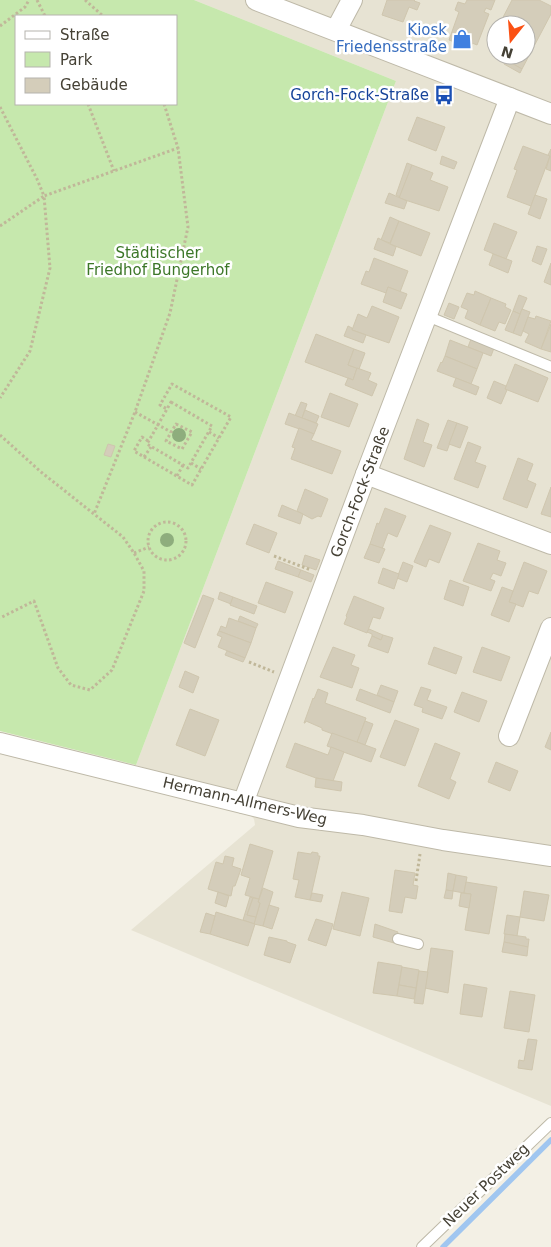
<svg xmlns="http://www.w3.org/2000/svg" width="551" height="1247" viewBox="0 0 551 1247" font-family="'DejaVu Sans',sans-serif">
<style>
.residential{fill:#e7e3d3;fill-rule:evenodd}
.green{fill:#c6e8ad;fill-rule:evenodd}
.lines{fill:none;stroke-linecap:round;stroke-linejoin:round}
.stream{stroke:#a0c6f0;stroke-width:5.5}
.building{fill:#d4cdba;stroke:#cfc6ae}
.service-casing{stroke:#beb9a8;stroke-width:12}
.minor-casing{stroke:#beb9a8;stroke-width:22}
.path{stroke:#c0b799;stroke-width:3;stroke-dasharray:2.5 2.5;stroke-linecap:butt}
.service{stroke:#fff;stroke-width:10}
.minor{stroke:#fff;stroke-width:20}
.tree{fill:#8ead7d}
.labels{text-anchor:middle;stroke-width:5;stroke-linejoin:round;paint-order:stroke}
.shop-label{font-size:15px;fill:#366cbe;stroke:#fff;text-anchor:end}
.transit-label{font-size:15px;fill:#164399;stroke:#fff;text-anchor:end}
.park-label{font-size:15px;fill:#3c7728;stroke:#fff}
.street-label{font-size:15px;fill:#454135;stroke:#fff}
</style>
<rect width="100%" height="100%" fill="#f3f0e5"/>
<path class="residential" d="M194 0H551V1106L131 930 255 825 254 819 230 794 136 765 396 81ZM496 25H526V55H496Z"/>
<path class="green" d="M0 0H194L396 81 136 765 0 731ZM16 16H176V104H16Z"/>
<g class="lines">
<path class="stream" d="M443 1247 551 1140"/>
</g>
<g class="building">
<path d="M387 0H415L414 1 420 3 417 10 409 7 403 22 382 15Z"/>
<path d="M467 0H495L491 10 486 8 484 12 489 14 477 45 472 43 471 48 449 40 459 12 455 10 458 2 465 4Z"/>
<path d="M512 0H539L551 6V14L522 69 506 60 509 55H526V25H499Z"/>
<path d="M506 60 522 69 520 73 504 64Z"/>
<path d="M417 117 445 127 436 151 408 140Z"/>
<path d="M523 146 550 156 531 206 507 197 517 170 514 169Z"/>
<path d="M551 149V171L546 169 550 156 548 155Z"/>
<path d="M442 156 457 162 454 169 440 164Z"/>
<path d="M407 163 412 165 400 197 396 195Z"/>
<path d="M412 165 433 173 430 180 448 187 439 211 399 198Z"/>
<path d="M389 193 407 201 404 209 385 203Z"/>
<path d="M535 195 547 199 540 219 528 214Z"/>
<path d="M390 217 399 221 390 243 381 240Z"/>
<path d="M399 221 430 233 421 256 390 244Z"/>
<path d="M494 223 517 232 506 259 484 250Z"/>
<path d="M378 238 396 247 393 256 374 249Z"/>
<path d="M537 246 547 249 541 265 532 261Z"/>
<path d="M493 254 512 261 508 273 489 265Z"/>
<path d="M374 258 408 271 400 292 388 287 386 293 361 284 366 271 369 272Z"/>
<path d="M551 263V285L544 282Z"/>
<path d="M388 287 407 294 401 309 383 302Z"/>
<path d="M475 291 491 298 480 325 465 318 468 310 461 307 467 293 474 295Z"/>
<path d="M519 295 527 298 520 314 513 311Z"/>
<path d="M491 298 506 304 505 307 511 310 505 324 499 322 495 331 480 325Z"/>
<path d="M449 303 459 307 454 319 444 315Z"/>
<path d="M372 306 399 317 389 343 352 330 358 314 367 318Z"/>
<path d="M522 309 530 312 521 336 513 333Z"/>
<path d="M513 311 520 314 513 333 505 330Z"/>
<path d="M536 316 551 321 541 349 525 342 529 334 523 331 528 317 535 319Z"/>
<path d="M551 324V352L541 349Z"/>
<path d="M348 326 352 328V330L366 335 363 343 344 336Z"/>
<path d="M316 334 354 349 348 365 357 368 353 380 305 362Z"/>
<path d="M471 339 494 348 491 356 468 347Z"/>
<path d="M450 340 483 353 477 369 445 356Z"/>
<path d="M354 349 365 353 359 369 348 365Z"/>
<path d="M445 356 477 369 471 384 437 371 441 362 442 363Z"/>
<path d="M515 364 548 378 538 402 505 389Z"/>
<path d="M357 368 371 373 368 380 377 384 372 396 345 385 348 378 353 380Z"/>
<path d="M456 378 479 387 476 395 453 386Z"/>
<path d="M494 381 506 386 505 389 507 390 501 404 487 398Z"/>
<path d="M330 393 358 404 349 427 321 417Z"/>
<path d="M301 402 307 404 302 418 295 416Z"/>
<path d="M305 410 319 416 316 423 302 418Z"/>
<path d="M289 413 318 424 314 434 285 424Z"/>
<path d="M417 419 429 424 423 442 432 445 424 467 404 459Z"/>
<path d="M448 420 457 423 447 451 437 448Z"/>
<path d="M457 423 468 427 460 448 449 444Z"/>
<path d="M299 428 314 434 311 440 341 451 332 474 291 459 295 448 292 447Z"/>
<path d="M468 442 481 447 475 462 486 466 478 488 454 479Z"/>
<path d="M108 444 115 446 111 457 104 455Z"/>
<path d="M518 458 533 464 527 480 536 484 527 508 503 499Z"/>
<path d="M551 487V517L541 514Z"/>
<path d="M305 489 328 499 321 517 318 516 312 519 297 511Z"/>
<path d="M282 505 303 514 300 524 278 516Z"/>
<path d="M385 508 406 516 397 537 388 533 382 549 370 544 377 523 379 524Z"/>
<path d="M254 524 277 533 269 553 246 544Z"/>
<path d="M430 525 451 533 439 563 429 559 426 567 414 562Z"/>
<path d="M478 543 500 551 497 560 506 563 501 576 493 573 490 579 495 581 491 591 463 581Z"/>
<path d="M370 544 385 549 379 563 364 558Z"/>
<path d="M305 555 320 560 316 570 302 565Z"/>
<path d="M278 561 301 570 298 577 275 569Z"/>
<path d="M403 562 413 566 407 582 397 578Z"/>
<path d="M524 562 547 571 538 594 529 591 523 607 509 602Z"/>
<path d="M383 568 399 574 394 589 378 583Z"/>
<path d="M301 570 314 575 311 582 298 577Z"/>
<path d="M450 580 469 587 463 606 444 599Z"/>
<path d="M266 582 293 592 285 613 258 603Z"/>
<path d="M502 587 513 591 509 602 516 604 509 622 491 615Z"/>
<path d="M220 592 233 597 231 604 218 599Z"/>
<path d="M203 595 214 599 195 648 184 643Z"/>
<path d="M354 596 384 608 380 619 373 617 367 633 344 624 347 617 346 616Z"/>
<path d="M233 597 257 606 254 614 230 605Z"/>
<path d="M240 616 258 624 256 628 238 621Z"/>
<path d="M229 618 256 628 251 643 219 631 221 626 226 628Z"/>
<path d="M369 629 383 635 381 640 372 636V634L367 632Z"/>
<path d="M219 631 251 643 245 658 218 647 222 637 217 635Z"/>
<path d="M383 635 393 638 388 653 368 646 372 636 381 640Z"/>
<path d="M333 647 355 655 351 665 359 668 352 688 320 677Z"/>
<path d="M434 647 462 657 456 674 428 664Z"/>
<path d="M482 647 510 657 501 681 473 672Z"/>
<path d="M227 651 245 658 243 662 225 655Z"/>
<path d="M185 671 199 677 193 693 179 687Z"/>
<path d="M381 685 398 691 394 702 377 695Z"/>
<path d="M421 687 431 690 427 700 447 707 442 719 422 712 423 708 414 705Z"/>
<path d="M318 689 328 693 325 703 366 718 357 743 322 730V728L306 721 305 723H304L313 698 314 699Z"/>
<path d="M360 689 394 702 390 713 356 700Z"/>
<path d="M462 692 487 701 479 722 454 712Z"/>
<path d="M190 709 219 720 205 756 176 745Z"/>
<path d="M395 720 419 729 405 766 380 757Z"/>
<path d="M365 721 373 724 365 745 357 742Z"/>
<path d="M551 732V750L545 747Z"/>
<path d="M332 733 376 749 371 762 327 746Z"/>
<path d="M295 743 328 755 331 747 344 752 333 781 316 778 286 767Z"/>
<path d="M435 743 460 753 450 779 456 782 449 799 418 786Z"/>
<path d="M496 762 518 771 510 791 488 782Z"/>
<path d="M316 778 342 782 341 791 315 787Z"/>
<path d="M250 844 273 851 259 899 245 895 250 878 241 875Z"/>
<path d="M298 852 311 854 312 852 318 853V856H320L310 900 295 897 299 880 293 879Z"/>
<path d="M225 856 234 858 232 866 241 869 235 886H233L231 896 208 889 216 862 223 864Z"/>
<path d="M395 870 415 873 413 885 418 886 416 899 405 897 402 913 389 911Z"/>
<path d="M448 873 456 875 453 891 446 890Z"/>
<path d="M456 875 467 877 464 893 453 891Z"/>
<path d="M466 882 497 887 489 934 465 930 471 894 464 893Z"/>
<path d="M263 888 273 892 263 926 254 924 260 903 258 902Z"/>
<path d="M446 890 453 891 452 899 444 898Z"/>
<path d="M524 891 549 895 544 921 520 917Z"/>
<path d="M218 892 229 896 226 907 215 903Z"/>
<path d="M342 892 369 898 360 936 333 929Z"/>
<path d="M312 893 323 895 321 902 310 900Z"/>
<path d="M461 893 471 894 469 908 459 906Z"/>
<path d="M250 897 253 898 247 915 256 917 254 924 243 920Z"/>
<path d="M253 898 259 899 258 902 260 903 256 917 247 915Z"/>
<path d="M269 905 279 908 272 929 263 926Z"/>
<path d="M216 912 255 924 248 946 210 934Z"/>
<path d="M206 913 215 916 210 934 200 932Z"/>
<path d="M507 915 520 917 517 936 504 934Z"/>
<path d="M316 919 333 924 326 946 308 940Z"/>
<path d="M375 924 398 932 394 943 373 937Z"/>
<path d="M505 934 526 937V939H529L528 947 504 942Z"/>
<path d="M269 937 287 941V942L296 945 290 963 264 955Z"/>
<path d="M504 942 528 947 527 956 502 952Z"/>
<path d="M431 948 453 951 448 993 425 988Z"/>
<path d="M378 962 402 966 397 996 373 993Z"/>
<path d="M402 967 419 970 416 988 399 985Z"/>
<path d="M419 971 428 972 423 1004 414 1003Z"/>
<path d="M464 984 487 988 482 1017 460 1014Z"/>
<path d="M399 985 416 988 414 999 397 996Z"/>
<path d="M510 991 535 995 529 1032 504 1028Z"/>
<path d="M528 1039 537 1040 532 1070 518 1068 519 1060 524 1061Z"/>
</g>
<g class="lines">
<defs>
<g id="service">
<path d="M427 316 551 367"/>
<path d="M398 939 418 944"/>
<path d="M422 1247 551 1123"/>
</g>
<g id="minor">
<path d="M256 0 551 114"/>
<path d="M336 30 352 0"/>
<path d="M366 474 551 544"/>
<path d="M509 736 551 628"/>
<path d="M0 743 299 817 363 825 443 840 551 856"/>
<path d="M243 803 366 474 510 98"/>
</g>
</defs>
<use href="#service" class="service-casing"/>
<use href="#minor" class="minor-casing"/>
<g class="path">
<path d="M37 0 45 16"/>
<path d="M85 0 103 16"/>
<path d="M0 26 25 7 29 0"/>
<path d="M88 104 114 171"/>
<path d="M164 104 178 148"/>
<path d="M0 107 37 179 44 196 178 148 188 227 170 313 135 412 94 514"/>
<path d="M0 226 44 196 50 268 30 351 0 398"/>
<path d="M171 402 212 426 188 468 147 444Z"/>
<path d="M135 412 171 432"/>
<path d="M176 424 192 432 182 449 166 441Z"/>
<path d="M209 432 219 438"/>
<path d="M0 435 41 472 123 537 134 553 144 571V591L112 670 90 690 71 685 58 668 34 601 0 618"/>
<path d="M148 441 142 437 134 451 192 485 231 417 172 384 160 405 167 409"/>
<path d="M144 457 151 447"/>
<path d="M191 463 201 469"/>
<path d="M177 476 183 465"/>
<circle cx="167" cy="541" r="19"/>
<path d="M134 553 149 547"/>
<path d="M274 556 311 570"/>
<path d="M249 662 274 672"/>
<path d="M416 881 420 854"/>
</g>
<use href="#service" class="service"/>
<use href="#minor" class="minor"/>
</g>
<g class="tree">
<circle cx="179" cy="435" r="7"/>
<circle cx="167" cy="540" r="7"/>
</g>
<defs>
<symbol id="shop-bare" viewBox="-9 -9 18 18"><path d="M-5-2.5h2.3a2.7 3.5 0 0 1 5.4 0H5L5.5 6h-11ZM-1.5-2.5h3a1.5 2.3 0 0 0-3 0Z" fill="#3f7fe0" stroke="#fff" stroke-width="2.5" paint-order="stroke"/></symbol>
<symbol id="bus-bare" viewBox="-9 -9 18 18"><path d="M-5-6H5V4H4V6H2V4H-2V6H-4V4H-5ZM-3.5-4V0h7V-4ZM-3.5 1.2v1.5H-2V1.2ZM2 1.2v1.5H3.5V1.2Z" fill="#1a4fb4" stroke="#fff" stroke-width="2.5" paint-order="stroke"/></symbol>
</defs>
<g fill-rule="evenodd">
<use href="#shop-bare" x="448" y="25" width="28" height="28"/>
<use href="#bus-bare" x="430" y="81" width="28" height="28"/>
</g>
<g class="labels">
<g class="shop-label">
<text x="447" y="35">Kiosk<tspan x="447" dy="17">Friedensstraße</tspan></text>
</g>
<g class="transit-label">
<text x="429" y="100">Gorch-Fock-Straße</text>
</g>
<g class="park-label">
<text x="158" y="258">Städtischer<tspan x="158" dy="17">Friedhof Bungerhof</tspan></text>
</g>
<g class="street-label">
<text transform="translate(360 492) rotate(-69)" y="5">Gorch-Fock-Straße</text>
<text transform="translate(245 801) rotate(13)" y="5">Hermann-Allmers-Weg</text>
<text transform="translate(486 1185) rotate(-44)" y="5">Neuer Postweg</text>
</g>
</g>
<rect x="15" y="15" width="162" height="90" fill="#ffffff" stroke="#b5b3ae"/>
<rect x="25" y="31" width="25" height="8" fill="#ffffff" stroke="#b5b3ae"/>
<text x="60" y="40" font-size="15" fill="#454135">Straße</text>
<rect x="25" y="52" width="25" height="15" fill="#c6e8ad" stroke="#b5b3ae"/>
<text x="60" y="65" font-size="15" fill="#454135">Park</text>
<rect x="25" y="78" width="25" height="15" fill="#d4cdba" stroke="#b5b3ae"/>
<text x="60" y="90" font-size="15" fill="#454135">Gebäude</text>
<g transform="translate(511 40) rotate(197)"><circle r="24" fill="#ffffff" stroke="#b5b3ae"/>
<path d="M0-4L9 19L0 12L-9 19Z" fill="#fb5114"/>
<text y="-8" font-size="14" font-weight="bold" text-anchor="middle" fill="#454135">N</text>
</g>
</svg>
